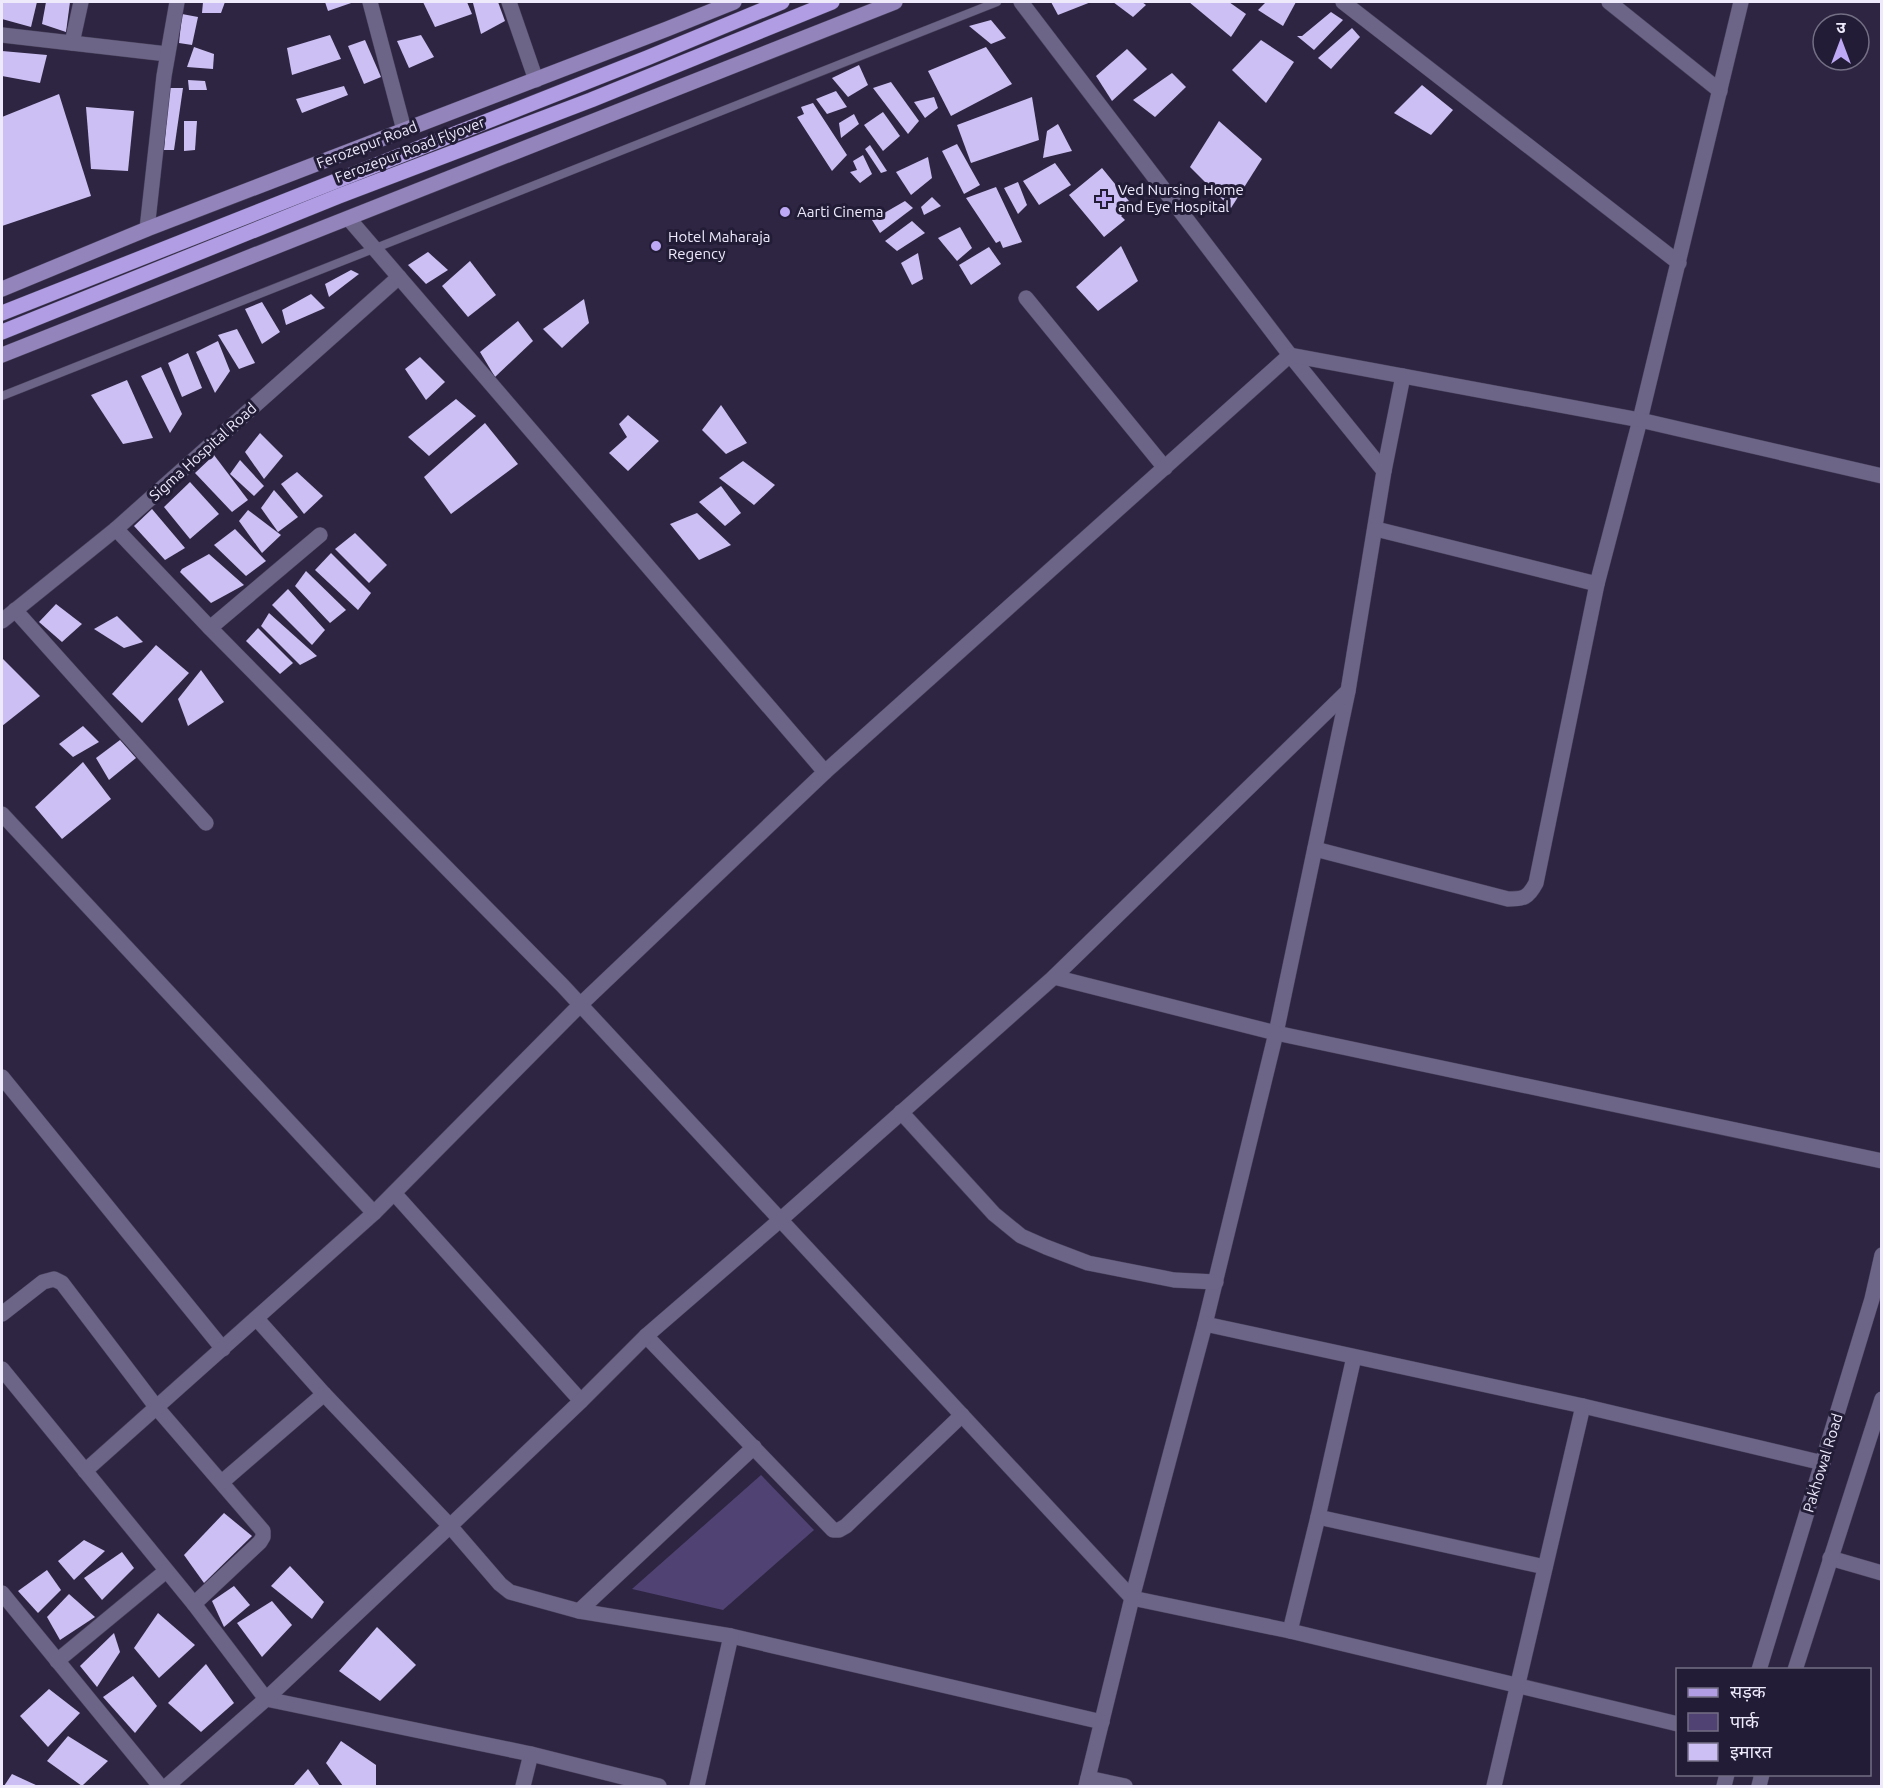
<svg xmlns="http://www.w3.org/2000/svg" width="1883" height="1788" viewBox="0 0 1883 1788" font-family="Ubuntu,'Noto Sans Devanagari',sans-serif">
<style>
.green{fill:#504272}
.building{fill:#ccbff3}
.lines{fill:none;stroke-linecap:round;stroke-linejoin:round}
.service-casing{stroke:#48415b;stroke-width:9}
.minor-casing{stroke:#48415b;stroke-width:16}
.tertiary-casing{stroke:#48415b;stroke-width:16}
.secondary-casing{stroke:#48415b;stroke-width:16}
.primary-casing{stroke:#48415b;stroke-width:16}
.service{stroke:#6d6587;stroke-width:8}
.minor{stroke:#6d6587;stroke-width:15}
.tertiary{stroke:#6d6587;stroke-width:15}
.secondary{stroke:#9384bc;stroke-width:15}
.primary{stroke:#b09de4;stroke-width:15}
.poi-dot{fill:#bda9f5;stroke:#231c36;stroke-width:2}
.labels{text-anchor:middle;stroke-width:6;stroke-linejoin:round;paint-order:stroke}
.street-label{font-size:15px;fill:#eeeafc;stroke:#231c36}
.poi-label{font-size:15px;fill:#eeeafc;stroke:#231c36;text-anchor:start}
</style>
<rect width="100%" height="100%" fill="#2d2541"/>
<path class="green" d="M761 1475 814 1530 723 1610 632 1589Z"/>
<g class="building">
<path d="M2 2H37L31 27 2 19Z"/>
<path d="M46 2H70L66 32 42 24Z"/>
<path d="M203 2H225L221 13H202Z"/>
<path d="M325 2H354L328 11Z"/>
<path d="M423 2H467L472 14 435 27Z"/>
<path d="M480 2H498L505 21 481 34 473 3Z"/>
<path d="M1051 2H1091L1058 15Z"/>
<path d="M1113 2H1142L1146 5 1133 17Z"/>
<path d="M1189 2H1229L1246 14 1231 37Z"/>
<path d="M1266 2H1296L1283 26 1258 10Z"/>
<path d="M1331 12 1343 20 1314 50 1297 36H1302Z"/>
<path d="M182 14 198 17 192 45 179 43Z"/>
<path d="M991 20 1006 38 991 44 969 26Z"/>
<path d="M1352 28 1360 37 1331 69 1318 58Z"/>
<path d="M330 35 341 59 292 75 287 48Z"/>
<path d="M421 35 434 57 409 68 397 41Z"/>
<path d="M365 40 381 77 364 84 348 46Z"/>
<path d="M1261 40 1294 62 1266 103 1232 70Z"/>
<path d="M194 47 214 54 213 69 187 67Z"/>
<path d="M986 47 1012 84 951 116 928 71Z"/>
<path d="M1127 49 1147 69 1112 101 1096 76Z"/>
<path d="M2 51 47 55 40 83 2 76Z"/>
<path d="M859 65 868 85 848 97 832 78Z"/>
<path d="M1172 73 1186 87 1155 117 1133 100Z"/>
<path d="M188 80 205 81 207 90H189Z"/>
<path d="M891 82 919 121 908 134 873 88Z"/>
<path d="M1422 85 1453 110 1431 135 1394 113Z"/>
<path d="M344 86 348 95 302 113 296 99Z"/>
<path d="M169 88H183L174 150H164Z"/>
<path d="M836 91 847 107 827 114 816 99Z"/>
<path d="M59 94 91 196 2 226V117Z"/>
<path d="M934 97 938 108 925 118 914 102Z"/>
<path d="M1032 97 1039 140 971 163 957 125Z"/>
<path d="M813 103 847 155 832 171 797 117 804 114 801 107Z"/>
<path d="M86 107 134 111 128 171 91 169Z"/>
<path d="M883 112 900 136 883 151 864 125Z"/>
<path d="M854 114 859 124 841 138 839 123Z"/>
<path d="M184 121H197L195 150 184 151Z"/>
<path d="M1219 121 1262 159 1231 208 1190 167Z"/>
<path d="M1058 124 1072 151 1043 158 1047 131Z"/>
<path d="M957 144 980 185 964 194 942 151Z"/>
<path d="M870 145 887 171 881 173 865 149Z"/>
<path d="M863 155 872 174 860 183 850 172 857 170 853 161Z"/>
<path d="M928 157 932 178 911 195 896 172Z"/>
<path d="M1055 163 1071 185 1039 205 1023 181Z"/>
<path d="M1102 168 1133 206 1121 216 1125 220 1104 237 1069 195Z"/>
<path d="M1018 182 1027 205 1018 214 1004 188Z"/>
<path d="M996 187 1022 242 1003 248 1000 241 996 243 966 198Z"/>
<path d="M932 197 941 206 924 215 921 207Z"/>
<path d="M905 201 913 208 880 233 872 220Z"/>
<path d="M912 221 925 233 897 251 885 241Z"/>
<path d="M960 227 972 248 957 261 938 238Z"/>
<path d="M1121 246 1138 281 1098 311 1076 287Z"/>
<path d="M989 247 1001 264 971 285 959 265Z"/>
<path d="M428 252 448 270 426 284 408 265Z"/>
<path d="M918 253 923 279 912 285 901 263Z"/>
<path d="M470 261 496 295 468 317 442 286Z"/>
<path d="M351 270 359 274 329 297 325 284Z"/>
<path d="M311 294 325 308 286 325 282 310Z"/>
<path d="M584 299 589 323 562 348 543 329Z"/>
<path d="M262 302 280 332 262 344 245 309Z"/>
<path d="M518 321 533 341 495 377 480 352Z"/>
<path d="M237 329 255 363 239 369 218 335Z"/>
<path d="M218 341 230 371 215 393 196 352Z"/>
<path d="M188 353 202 388 182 397 168 363Z"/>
<path d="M420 357 445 382 426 400 405 369Z"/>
<path d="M161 367 182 414 170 433 141 376Z"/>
<path d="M127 380 153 438 123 444 91 395Z"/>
<path d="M456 399 476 416 429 456 408 437Z"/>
<path d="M721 405 747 443 726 454 702 430Z"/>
<path d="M628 415 659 441 628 471 609 453 627 437 619 424Z"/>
<path d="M485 423 518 464 451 514 424 477Z"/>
<path d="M260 433 283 456 264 479 245 452Z"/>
<path d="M214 455 248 500 232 512 195 473Z"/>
<path d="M240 460 264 486 254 496 230 474Z"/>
<path d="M743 461 775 485 754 505 719 478Z"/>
<path d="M297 472 323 496 304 514 281 484Z"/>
<path d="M190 482 219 514 190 539 164 507Z"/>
<path d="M721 486 741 513 725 526 699 502Z"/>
<path d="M274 490 298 517 278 532 261 508Z"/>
<path d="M152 509 185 548 165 560 134 526Z"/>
<path d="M248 510 281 535 262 553 239 521Z"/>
<path d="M697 513 731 545 699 560 670 524Z"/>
<path d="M235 529 266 561 246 576 214 545Z"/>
<path d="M355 533 387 565 369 583 335 549Z"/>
<path d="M331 553 371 593 358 610 315 570Z"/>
<path d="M209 554 244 585 211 603 180 572 182 569Z"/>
<path d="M306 571 346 610 330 623 295 586Z"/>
<path d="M288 589 325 630 312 645 272 605Z"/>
<path d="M56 604 82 624 62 642 39 622Z"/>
<path d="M269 613 317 656 300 665 261 626Z"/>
<path d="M117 616 143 642 124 648 94 629Z"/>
<path d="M258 628 293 663 280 674 246 641Z"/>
<path d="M156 645 189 673 142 723 112 694Z"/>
<path d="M2 658 40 696 2 726Z"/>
<path d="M201 670 224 702 188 726 178 699Z"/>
<path d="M83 726 99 742 73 757 59 744Z"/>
<path d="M120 740 136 758 109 780 96 758Z"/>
<path d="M83 762 111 799 62 839 35 807Z"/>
<path d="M224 1513 252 1536 204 1583 184 1555Z"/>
<path d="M84 1540 105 1551 74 1580 58 1561Z"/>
<path d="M122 1552 134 1568 102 1600 84 1578Z"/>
<path d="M290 1566 324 1602 312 1619 271 1586Z"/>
<path d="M47 1570 61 1590 38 1613 18 1591Z"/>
<path d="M234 1586 250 1605 224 1627 212 1601Z"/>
<path d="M69 1594 95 1617 60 1640 47 1617Z"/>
<path d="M272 1601 292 1625 262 1657 237 1623Z"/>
<path d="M158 1613 195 1645 159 1678 134 1648Z"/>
<path d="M377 1627 416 1665 380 1701 339 1671Z"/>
<path d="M114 1633 120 1652 97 1687 80 1666Z"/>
<path d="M206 1664 234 1703 201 1732 168 1703Z"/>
<path d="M133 1676 157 1706 135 1733 103 1697Z"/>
<path d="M49 1689 80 1713 48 1747 20 1716Z"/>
<path d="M68 1736 108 1761 82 1786 47 1761Z"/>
<path d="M341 1741 376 1765V1786H343L326 1763Z"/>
<path d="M308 1769 320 1786H293Z"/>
<path d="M12 1774 38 1786H4Z"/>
</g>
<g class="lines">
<defs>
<path id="service" d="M2 396 997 2"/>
<g id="minor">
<path d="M370 2 404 130"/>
<path d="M509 2 536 80"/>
<path d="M1021 2 1290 355 1384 471 1348 691 1276 1033 1205 1324 1132 1598 1086 1786"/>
<path d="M1343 2 1679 263"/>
<path d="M1609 2 1720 91"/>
<path d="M2 35 167 54"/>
<path d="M72 43 81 2"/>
<path d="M147 229 164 76 177 2"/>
<path d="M1026 298 1165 468"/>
<path d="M1384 471 1403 376"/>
<path d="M116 529 210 628 562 985 1132 1598 1290 1631 1678 1724"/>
<path d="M1376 529 1597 584"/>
<path d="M15 610 206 823"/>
<path d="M2 621 116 529 399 277"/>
<path d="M210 628 320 535"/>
<path d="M2 814 374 1213"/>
<path d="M1315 849 1508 899C1524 899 1528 898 1536 883L1597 584 1640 420 1741 2"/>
<path d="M1054 977 1276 1033 1882 1161"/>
<path d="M2 1077 223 1349"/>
<path d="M901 1112 994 1214 1021 1236 1046 1247 1088 1263 1174 1280 1216 1282"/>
<path d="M394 1193 581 1401"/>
<path d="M2 1314 43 1282 54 1279 62 1283 157 1408 263 1531V1537L260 1542 194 1604"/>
<path d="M257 1319 324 1394 450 1526 500 1584 510 1592 579 1611 731 1636 1102 1722"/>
<path d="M1205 1324 1583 1406 1823 1463"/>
<path d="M646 1336 833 1530H839L846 1526 962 1415"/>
<path d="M2 1369 194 1604 266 1699 531 1754 523 1786"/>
<path d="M85 1471 374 1213 580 1005 825 772"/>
<path d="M222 1482 324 1394"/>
<path d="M1318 1517 1545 1567"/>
<path d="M1830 1558 1882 1573"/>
<path d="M2 1593 160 1786"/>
<path d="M579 1611 754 1447"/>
<path d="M1290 1631 1318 1517 1354 1357"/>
<path d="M57 1661 166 1571"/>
<path d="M531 1754 659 1786"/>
<path d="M1088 1778 1125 1786"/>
<path d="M167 1786 266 1699 450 1526 581 1401 646 1336 779 1221 1054 977 1348 691"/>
<path d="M697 1786 731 1636"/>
<path d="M1494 1786 1583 1406"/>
</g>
<g id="tertiary">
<path d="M349 219 825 772 1290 355 1640 420 1882 476"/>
<path d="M1759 1670 1872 1299 1882 1255"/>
<path d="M1795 1670 1882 1399"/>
<path d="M1724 1786 1727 1774"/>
<path d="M1759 1786 1762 1774"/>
</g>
<g id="secondary">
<path d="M2 289 147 229 667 29 734 2"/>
<path d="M2 355C300 238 596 118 895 2"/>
</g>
<g id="primary">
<path d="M2 313 647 58 782 2"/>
<path d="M2 332 339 196 591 100 832 2"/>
</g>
</defs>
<use href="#service" class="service-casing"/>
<use href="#minor" class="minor-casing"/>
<use href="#tertiary" class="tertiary-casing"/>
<use href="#secondary" class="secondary-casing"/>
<use href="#primary" class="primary-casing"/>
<use href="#service" class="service"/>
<use href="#minor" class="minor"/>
<use href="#tertiary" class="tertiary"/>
<use href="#secondary" class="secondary"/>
<use href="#primary" class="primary"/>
</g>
<g class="poi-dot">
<path d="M1101 190h6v6h6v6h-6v6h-6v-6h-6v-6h6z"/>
<circle cx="785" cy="212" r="6"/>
<circle cx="656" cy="246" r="6"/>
</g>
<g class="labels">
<g class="street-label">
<text transform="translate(367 145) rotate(-21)" y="5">Ferozepur Road</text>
<text transform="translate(410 150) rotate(-21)" y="5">Ferozepur Road Flyover</text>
<text transform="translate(203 452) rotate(-42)" y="5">Sigma Hospital Road</text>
<text transform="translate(1823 1463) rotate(-73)" y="5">Pakhowal Road</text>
</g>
<g class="poi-label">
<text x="1118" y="195">Ved Nursing Home<tspan x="1118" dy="17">and Eye Hospital</tspan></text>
<text x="797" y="217">Aarti Cinema</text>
<text x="668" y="242">Hotel Maharaja<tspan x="668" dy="17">Regency</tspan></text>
</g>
</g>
<rect width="1883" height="1788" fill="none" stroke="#eeeafc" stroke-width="6"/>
<rect x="1676" y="1668" width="195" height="108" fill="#231c36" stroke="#746e85" stroke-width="1.5"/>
<rect x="1688" y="1688" width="30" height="9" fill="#b09de4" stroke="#746e85" stroke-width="1.5"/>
<text x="1730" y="1698" font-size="18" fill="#eeeafc">सड़क</text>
<rect x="1688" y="1713" width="30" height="18" fill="#504272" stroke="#746e85" stroke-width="1.5"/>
<text x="1730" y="1728" font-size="18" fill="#eeeafc">पार्क</text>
<rect x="1688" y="1743" width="30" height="18" fill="#ccbff3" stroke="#746e85" stroke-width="1.5"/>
<text x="1730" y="1758" font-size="18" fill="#eeeafc">इमारत</text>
<g transform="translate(1841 42)"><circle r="28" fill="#231c36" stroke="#746e85" stroke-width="1.5"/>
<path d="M0-4.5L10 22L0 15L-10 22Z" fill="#bda9f5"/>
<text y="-9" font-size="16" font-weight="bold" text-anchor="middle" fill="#eeeafc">उ</text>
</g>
</svg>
